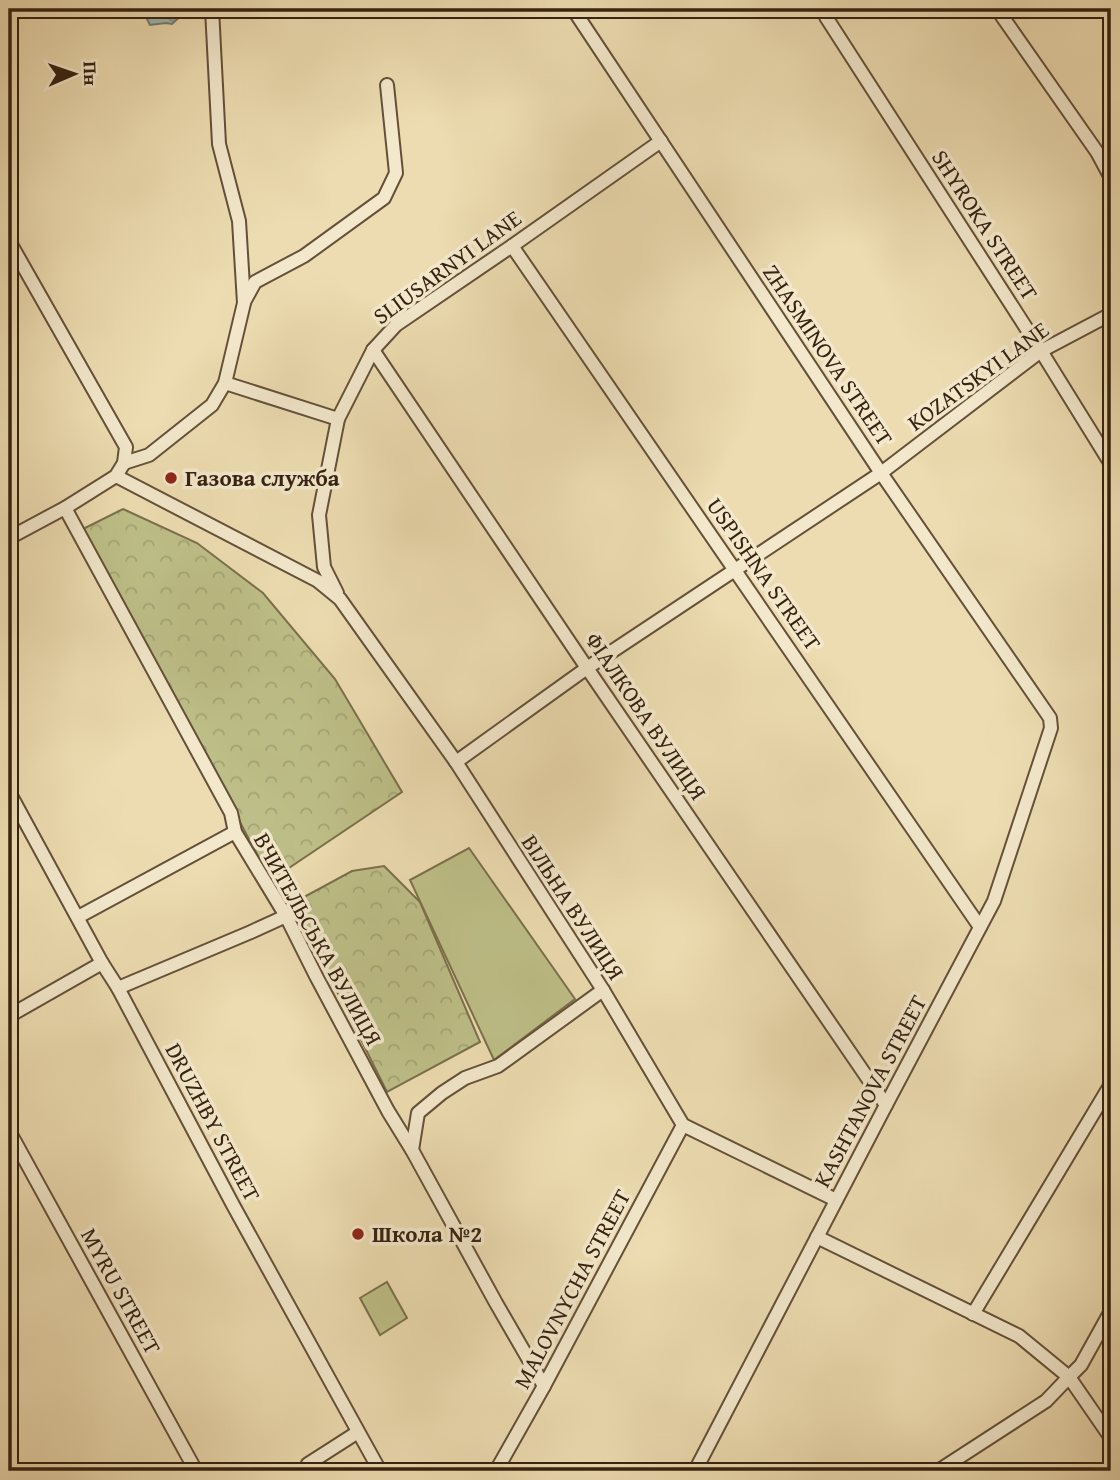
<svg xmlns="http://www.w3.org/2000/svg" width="1120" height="1480" viewBox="0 0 1120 1480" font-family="'Gentium Book Plus',serif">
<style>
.forest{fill:url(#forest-crowns);stroke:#7a704c;stroke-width:2}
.pitch{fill:#bebf88;stroke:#7a704c;stroke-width:2}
.water{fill:url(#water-ripples);stroke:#737d72;stroke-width:2}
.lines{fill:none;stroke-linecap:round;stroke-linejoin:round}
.minor-casing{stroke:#645039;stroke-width:16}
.minor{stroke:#f3e8cc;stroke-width:12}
.poi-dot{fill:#8f2418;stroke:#f3e8cc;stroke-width:2.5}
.labels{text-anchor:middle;stroke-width:7;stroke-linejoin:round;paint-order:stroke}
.street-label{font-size:23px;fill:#362211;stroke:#f3e8cc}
.poi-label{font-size:23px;font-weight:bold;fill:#362211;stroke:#f3e8cc;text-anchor:start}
</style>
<defs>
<pattern id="forest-crowns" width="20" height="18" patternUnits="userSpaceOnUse" patternTransform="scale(1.75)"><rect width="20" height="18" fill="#bebf88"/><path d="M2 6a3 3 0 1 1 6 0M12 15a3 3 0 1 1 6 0" fill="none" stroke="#a4a474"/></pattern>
<pattern id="water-ripples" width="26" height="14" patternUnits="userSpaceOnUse" patternTransform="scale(1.75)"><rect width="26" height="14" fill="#9bbab3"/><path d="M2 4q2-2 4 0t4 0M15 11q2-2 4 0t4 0" fill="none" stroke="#7f9790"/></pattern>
</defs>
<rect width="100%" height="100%" fill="#eddcb1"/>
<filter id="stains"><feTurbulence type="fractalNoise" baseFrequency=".00286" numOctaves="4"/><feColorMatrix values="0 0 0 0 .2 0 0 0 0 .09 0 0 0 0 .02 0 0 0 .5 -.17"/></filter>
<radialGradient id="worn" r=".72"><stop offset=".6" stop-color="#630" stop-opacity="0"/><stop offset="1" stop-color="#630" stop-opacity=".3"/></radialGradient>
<g class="forest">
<path d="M123 509 197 543 263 593 335 679 402 792 271 880 83 529Z"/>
<path d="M384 866 420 902 480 1042 387 1092 293 903 352 871Z"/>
</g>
<g class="pitch">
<path d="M469 848 575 999 494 1060 410 880Z"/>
<path d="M387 1282 407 1318 380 1335 360 1298Z"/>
</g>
<path class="water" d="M142 9H183L184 13 172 24 166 23 150 25Z"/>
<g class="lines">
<defs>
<g id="minor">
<path d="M826 9V17L1041 351 1111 464"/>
<path d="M997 9 1097 152 1111 178"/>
<path d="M575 12 881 473 1050 718 1051 728 994 901 886 1105 695 1471"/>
<path d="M9 241 126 447 124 463 116 476 65 508 9 538"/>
<path d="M512 246 980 927"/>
<path d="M244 302 255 282 304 256 384 198 396 173 387 85"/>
<path d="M373 350 587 668 886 1105"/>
<path d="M225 383 338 419"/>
<path d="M124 463 149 455 212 405 225 383 244 303 239 221 219 144 212 9"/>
<path d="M116 476 318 581 340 599 456 762 603 990 683 1125 836 1200"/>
<path d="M65 508 231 813 235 832 286 916 316 976 388 1111 412 1150 496 1303 544 1386"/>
<path d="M337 593 324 567 319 515 338 419 373 350 396 325 512 246 661 141"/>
<path d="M456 762 587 668 881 473 1041 351 1111 314"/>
<path d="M9 792 102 963 118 988 233 1205 380 1471"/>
<path d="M78 917 235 832"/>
<path d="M118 988 251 932 286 916"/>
<path d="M9 1016 102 963"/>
<path d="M9 1131 196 1471"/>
<path d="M412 1150 418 1113 442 1093 465 1078 498 1066 603 990"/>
<path d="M817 1237 1019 1336 1069 1377 1046 1401 938 1471"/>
<path d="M1111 1311 1081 1365 1069 1377 1111 1438"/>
<path d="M973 1314 1111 1084"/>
<path d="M310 1471 308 1464 358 1432"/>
<path d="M496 1471 544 1386 683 1125"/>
</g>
</defs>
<use href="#minor" class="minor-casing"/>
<use href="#minor" class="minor"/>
</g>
<g class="poi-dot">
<circle cx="171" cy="478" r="7"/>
<circle cx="358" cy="1234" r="7"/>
</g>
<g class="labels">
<g class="street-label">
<text transform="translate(985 225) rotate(57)" y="8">SHYROKA STREET</text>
<text transform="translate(447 267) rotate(-36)" y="8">SLIUSARNYI LANE</text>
<text transform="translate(828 355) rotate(56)" y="8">ZHASMINOVA STREET</text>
<text transform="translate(978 376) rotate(-36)" y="8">KOZATSKYI LANE</text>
<text transform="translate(764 574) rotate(55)" y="8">USPISHNA STREET</text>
<text transform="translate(646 716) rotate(56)" y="8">ФІАЛКОВА ВУЛИЦЯ</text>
<text transform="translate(573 907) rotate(57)" y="8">ВІЛЬНА ВУЛИЦЯ</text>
<text transform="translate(318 939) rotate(61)" y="8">ВЧИТЕЛЬСЬКА ВУЛИЦЯ</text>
<text transform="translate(870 1091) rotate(-62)" y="8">KASHTANOVA STREET</text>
<text transform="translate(213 1122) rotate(62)" y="8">DRUZHBY STREET</text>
<text transform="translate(572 1289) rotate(-62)" y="8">MALOVNYCHA STREET</text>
<text transform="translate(121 1291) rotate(61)" y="8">MYRU STREET</text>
</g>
<g class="poi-label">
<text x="185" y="486">Газова служба</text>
<text x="372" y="1242">Школа №2</text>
</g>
</g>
<rect width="1120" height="1480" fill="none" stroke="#eddcb1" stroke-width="35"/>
<rect x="10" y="10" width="1099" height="1459" fill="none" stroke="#362211" stroke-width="3.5"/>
<rect x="18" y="18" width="1085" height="1445" fill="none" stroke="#362211" stroke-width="2"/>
<g transform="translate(74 74) rotate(88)" stroke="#f3e8cc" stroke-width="5" paint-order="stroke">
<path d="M0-5L12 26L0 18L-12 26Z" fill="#362211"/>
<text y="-10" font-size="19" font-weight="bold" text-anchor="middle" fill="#362211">Пн</text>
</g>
<rect width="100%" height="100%" filter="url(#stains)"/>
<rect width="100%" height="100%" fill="url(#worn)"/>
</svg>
